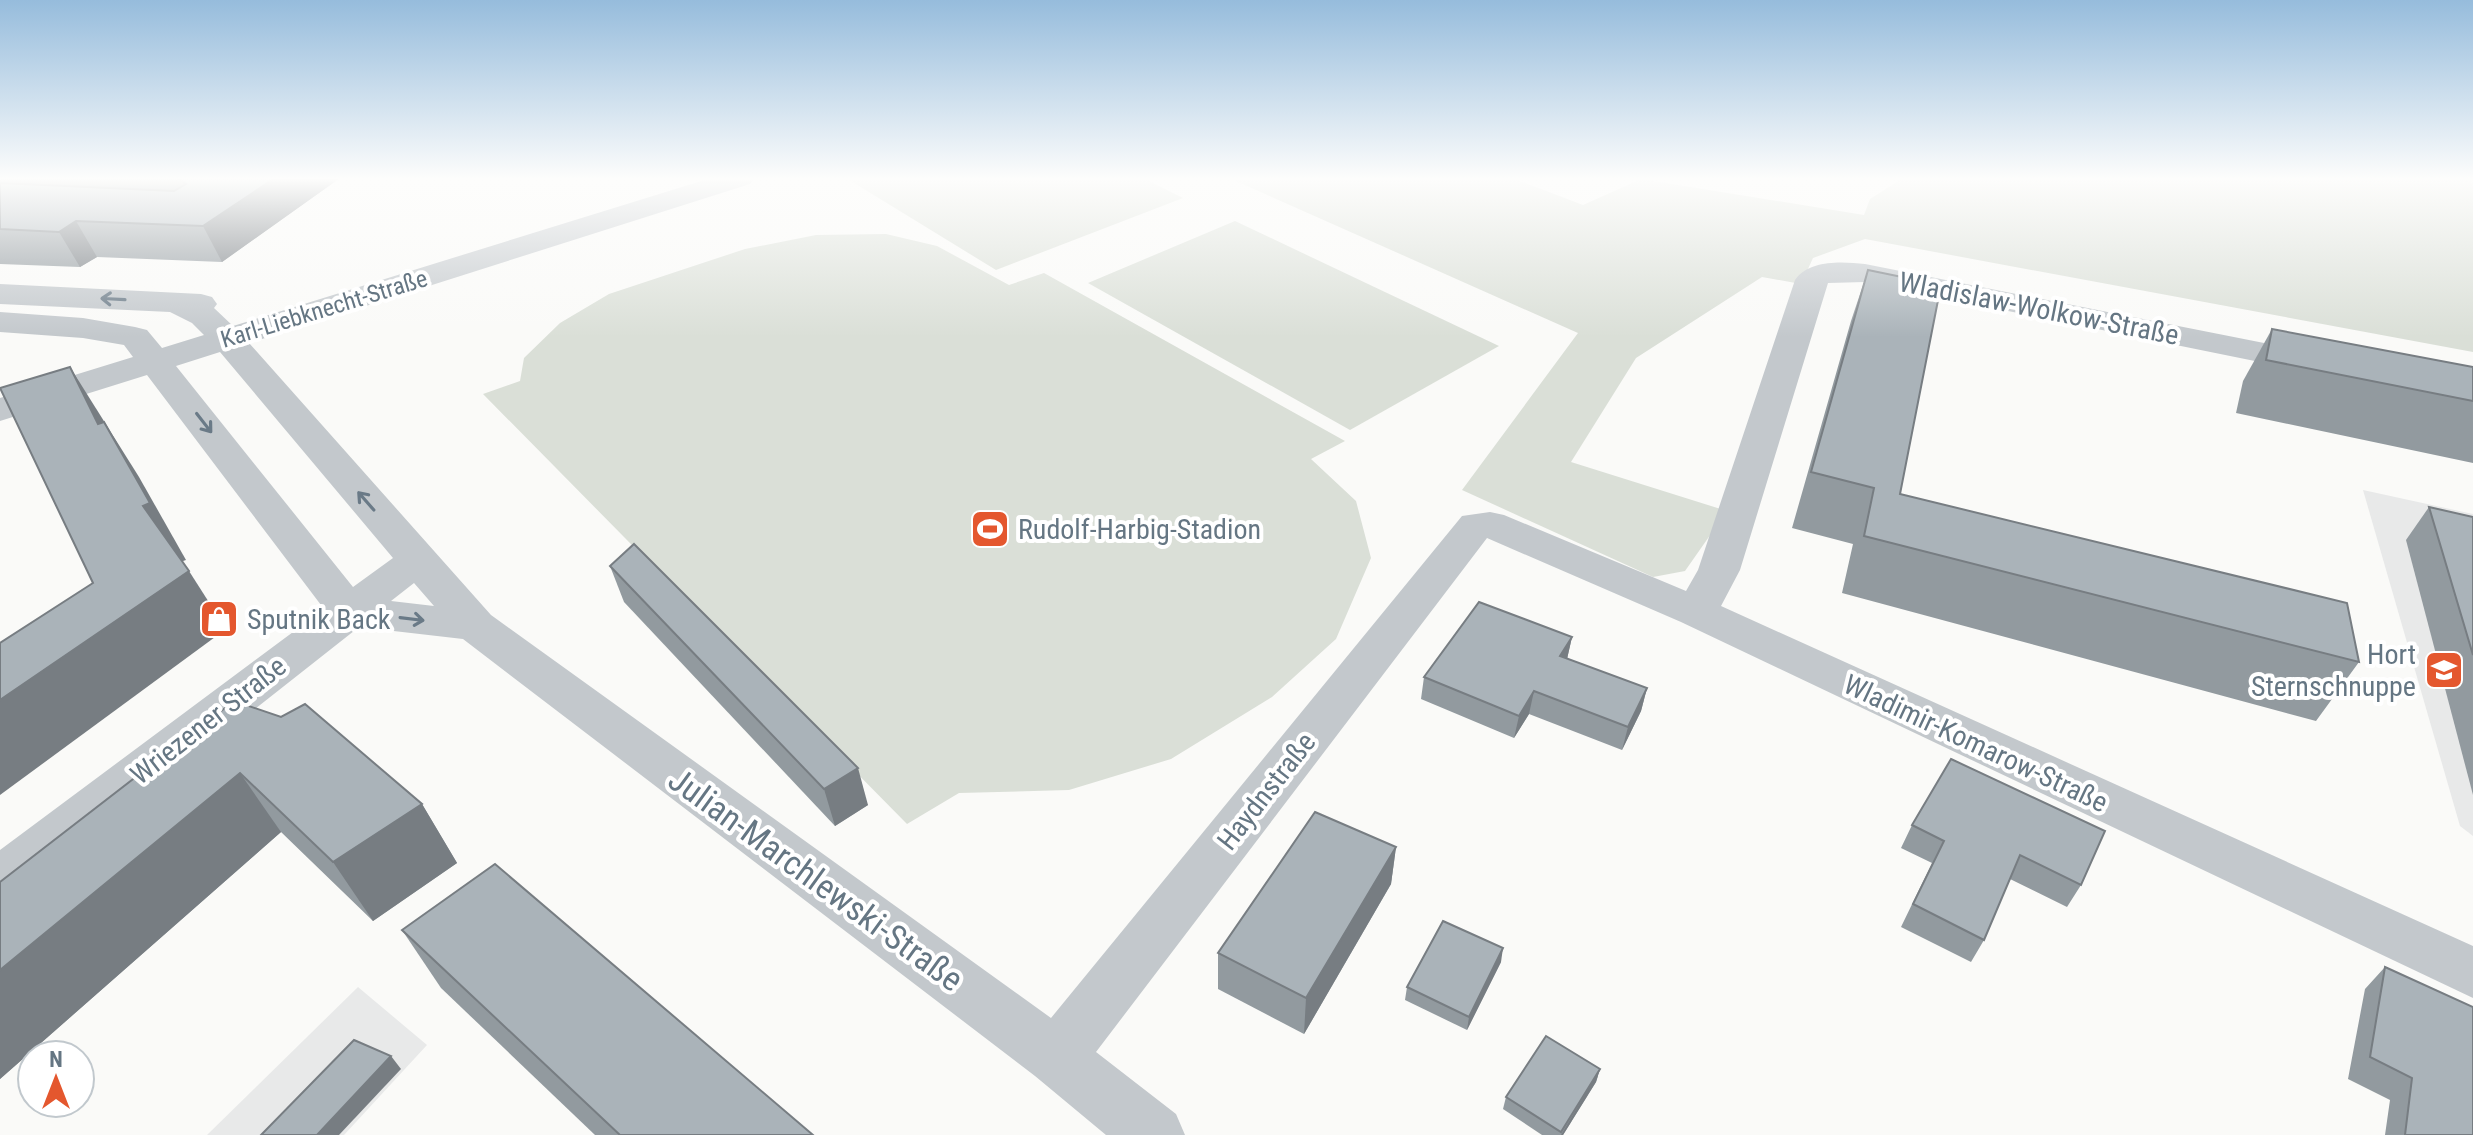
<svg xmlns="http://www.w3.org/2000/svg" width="2473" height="1135" viewBox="0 0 2473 1135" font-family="'Roboto Condensed',sans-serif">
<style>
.built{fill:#e8e9e9}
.green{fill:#dadfd7}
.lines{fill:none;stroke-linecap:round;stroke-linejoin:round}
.street{fill:#c3c8cc;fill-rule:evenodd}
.wall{fill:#929a9f}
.shaded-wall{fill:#777d82}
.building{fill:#aab3b9;stroke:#777d82;stroke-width:2}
.oneway{stroke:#6a7a87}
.labels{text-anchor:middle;stroke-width:8;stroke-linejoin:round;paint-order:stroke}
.far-street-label{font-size:24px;fill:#657683;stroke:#fff}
.street-label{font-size:28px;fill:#657683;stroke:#fff}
.poi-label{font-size:28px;fill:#657683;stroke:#fff;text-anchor:start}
.near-street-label{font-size:34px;fill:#657683;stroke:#fff}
</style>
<rect width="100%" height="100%" fill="#fafaf8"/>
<g class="built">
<path d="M2363 490 2473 514V836L2460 826Z"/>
<path d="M358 987 427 1045 344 1135H207Z"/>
</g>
<g class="green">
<path d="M846 178H1143L1183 198 996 270Z"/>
<path d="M1229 178H1512L1583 205 1641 179 1864 215 1870 199 1903 178H2473V352L1865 239 1813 258 1801 284 1762 277 1636 358 1571 462 1727 511 1685 571 1653 577 1462 490 1578 333Z"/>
<path d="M1235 221 1499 346 1350 430 1088 283Z"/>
<path d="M886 234 937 246 1009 285 1044 273 1345 441 1311 459 1356 501 1371 558 1336 639 1272 697 1171 759 1069 790 959 793 907 824 483 394 520 381 524 358 560 323 609 294 745 249 816 235Z"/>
</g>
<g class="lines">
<path class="street" d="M711 178H754L750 184 249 343 491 615 1051 1018 1462 516 1490 512 1504 515 1686 591 1698 570 1795 280C1810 259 1843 262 1865 264L2314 353 2326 356 2331 363 2326 370 2314 373 1865 282 1828 283 1740 570 1721 606 2473 946V998L1681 622 1487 538 1096 1052 1176 1114 1185 1135H1106L1035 1076 463 639 359 627 19 895 0 902V850L324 609 147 375 0 421V398L133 357 124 345 83 338 0 332V312L83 318 135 327 147 330 162 348 204 335 192 323 170 312 0 304V284L201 294 212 297 217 304 214 308 233 326ZM220 352 393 558 353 587 176 366ZM414 583 434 606 391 601Z"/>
</g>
<g class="wall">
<path d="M0 178H340L222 262 97 257 80 267 0 264Z"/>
<path d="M1868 270 1900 494 2359 662 2316 721 1842 593 1853 544 1792 528 1851 321Z"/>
<path d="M2272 329 2473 367V463L2236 413 2243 381Z"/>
<path d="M2429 507 2473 517V795L2406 540Z"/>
<path d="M610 566 868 805 835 826 624 602Z"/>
<path d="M1572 637 1567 659 1647 688 1641 711 1622 750 1529 714 1514 738 1421 699 1424 677Z"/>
<path d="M234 701 422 804 457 863 373 921 281 832 0 1079V882Z"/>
<path d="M1951 759 2081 885 2067 907 2010 879 1984 940 1971 962 1901 927 1932 863 1901 848 1912 825Z"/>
<path d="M1396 847 1391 884 1304 1034 1218 989V953Z"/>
<path d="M402 930 813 1135H595L441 988Z"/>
<path d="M1501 962 1467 1030 1405 1000 1407 987Z"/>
<path d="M2385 967 2473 1135H2385L2390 1100 2348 1079 2365 989Z"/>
<path d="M1600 1069 1596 1082 1563 1135H1542L1503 1109 1506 1097Z"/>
</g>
<g class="shaded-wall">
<path d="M275 178H340L222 262 203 226Z"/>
<path d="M76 221 97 257 80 267 59 232Z"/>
<path d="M70 367 139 477 186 560 180 562 143 506 98 424Z"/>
<path d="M189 571 226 629 0 795V700Z"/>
<path d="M1572 637 1567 659 1560 656Z"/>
<path d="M1647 688 1641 711 1622 750 1628 727Z"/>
<path d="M1534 691 1529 714 1514 738 1519 716Z"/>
<path d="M858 768 868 805 835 826 824 789Z"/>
<path d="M240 773 281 832 0 1079V970Z"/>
<path d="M422 804 457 863 373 921 333 862Z"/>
<path d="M1396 847 1391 884 1304 1034 1306 998Z"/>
<path d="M1503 948 1501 962 1467 1030 1469 1017Z"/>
<path d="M391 1056 401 1069 339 1135H317Z"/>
<path d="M1600 1069 1596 1082 1563 1135H1561Z"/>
</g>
<g class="building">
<path d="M178 178H275L203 226 76 221 59 232 0 229V183L174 191 186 184Z"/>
<path d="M1868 270 1941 285 1900 494 2347 603 2359 662 1864 536 1874 488 1811 472Z"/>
<path d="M2272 329 2473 367V401L2266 360Z"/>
<path d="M70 367 98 424 104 422 150 503 143 506 189 571 0 700V643L93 583 0 388Z"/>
<path d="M2429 507 2473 517V655Z"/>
<path d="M634 544 858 768 824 789 610 566Z"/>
<path d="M1479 602 1572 637 1560 656 1647 688 1628 727 1534 691 1519 716 1424 677Z"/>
<path d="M234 701 281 717 305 704 422 804 333 862 240 773 0 970V882Z"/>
<path d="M1951 759 2105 831 2081 885 2020 855 1984 940 1913 904 1944 841 1912 825Z"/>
<path d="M1315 812 1396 847 1306 998 1218 953Z"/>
<path d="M495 864 813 1135H620L402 930Z"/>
<path d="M1443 921 1503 948 1469 1017 1407 987Z"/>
<path d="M2385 967 2473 1007V1135H2405L2412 1078 2370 1057Z"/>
<path d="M1546 1036 1600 1069 1561 1132 1506 1097Z"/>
<path d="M354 1040 391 1056 317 1135H261Z"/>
</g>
<defs><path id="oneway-shaft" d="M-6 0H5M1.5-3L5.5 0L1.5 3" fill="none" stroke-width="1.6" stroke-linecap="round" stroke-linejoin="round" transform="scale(2)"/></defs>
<g class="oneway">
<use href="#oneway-shaft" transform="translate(113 299) rotate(-177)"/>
<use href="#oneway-shaft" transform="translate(204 423) rotate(52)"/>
<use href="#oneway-shaft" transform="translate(366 501) rotate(-131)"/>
<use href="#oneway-shaft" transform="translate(412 619) rotate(7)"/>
</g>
<linearGradient id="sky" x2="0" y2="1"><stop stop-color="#96bcdc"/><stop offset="0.53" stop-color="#fdfdfc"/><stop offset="1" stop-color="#fdfdfc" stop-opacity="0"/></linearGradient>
<rect width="2473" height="337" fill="url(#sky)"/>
<defs>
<symbol id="stadium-square" viewBox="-11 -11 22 22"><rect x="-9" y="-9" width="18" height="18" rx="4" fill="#e4572e" stroke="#fff"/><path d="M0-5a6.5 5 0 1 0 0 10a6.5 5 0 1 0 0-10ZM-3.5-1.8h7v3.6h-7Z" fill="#fff"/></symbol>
<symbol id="shop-square" viewBox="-11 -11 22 22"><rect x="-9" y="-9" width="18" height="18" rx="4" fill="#e4572e" stroke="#fff"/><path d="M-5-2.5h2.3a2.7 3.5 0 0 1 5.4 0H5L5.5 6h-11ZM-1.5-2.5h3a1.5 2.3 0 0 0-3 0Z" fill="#fff"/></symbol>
<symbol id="school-square" viewBox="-11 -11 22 22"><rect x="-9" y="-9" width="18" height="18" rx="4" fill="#e4572e" stroke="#fff"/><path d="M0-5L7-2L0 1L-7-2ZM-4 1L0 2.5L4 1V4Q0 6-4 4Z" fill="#fff"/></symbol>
</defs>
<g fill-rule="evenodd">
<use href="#stadium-square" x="968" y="507" width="44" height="44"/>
<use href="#shop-square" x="197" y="597" width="44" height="44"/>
<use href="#school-square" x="2422" y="648" width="44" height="44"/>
</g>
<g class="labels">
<g class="far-street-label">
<text transform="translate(324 309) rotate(-17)" y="8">Karl-Liebknecht-Straße</text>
</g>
<g class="street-label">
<text transform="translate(2039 308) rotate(11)" y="10">Wladislaw-Wolkow-Straße</text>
<text transform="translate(208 720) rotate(-38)" y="10">Wriezener Straße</text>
<text transform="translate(1976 743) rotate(25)" y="10">Wladimir-Komarow-Straße</text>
<text transform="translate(1266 791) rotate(-52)" y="10">Haydnstraße</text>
</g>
<g class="poi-label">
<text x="1018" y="539">Rudolf-Harbig-Stadion</text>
<text x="247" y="629">Sputnik Back</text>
<text x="2416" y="664" text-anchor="end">Hort<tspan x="2416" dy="32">Sternschnuppe</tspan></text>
</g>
<g class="near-street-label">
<text transform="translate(816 879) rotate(36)" y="12">Julian-Marchlewski-Straße</text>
</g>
</g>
<g transform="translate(56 1079)"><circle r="38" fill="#ffffff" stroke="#c1c8cd" stroke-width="2"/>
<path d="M0-6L14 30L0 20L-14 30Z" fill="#e4572e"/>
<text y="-12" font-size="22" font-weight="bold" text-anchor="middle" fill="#657683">N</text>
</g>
</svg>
